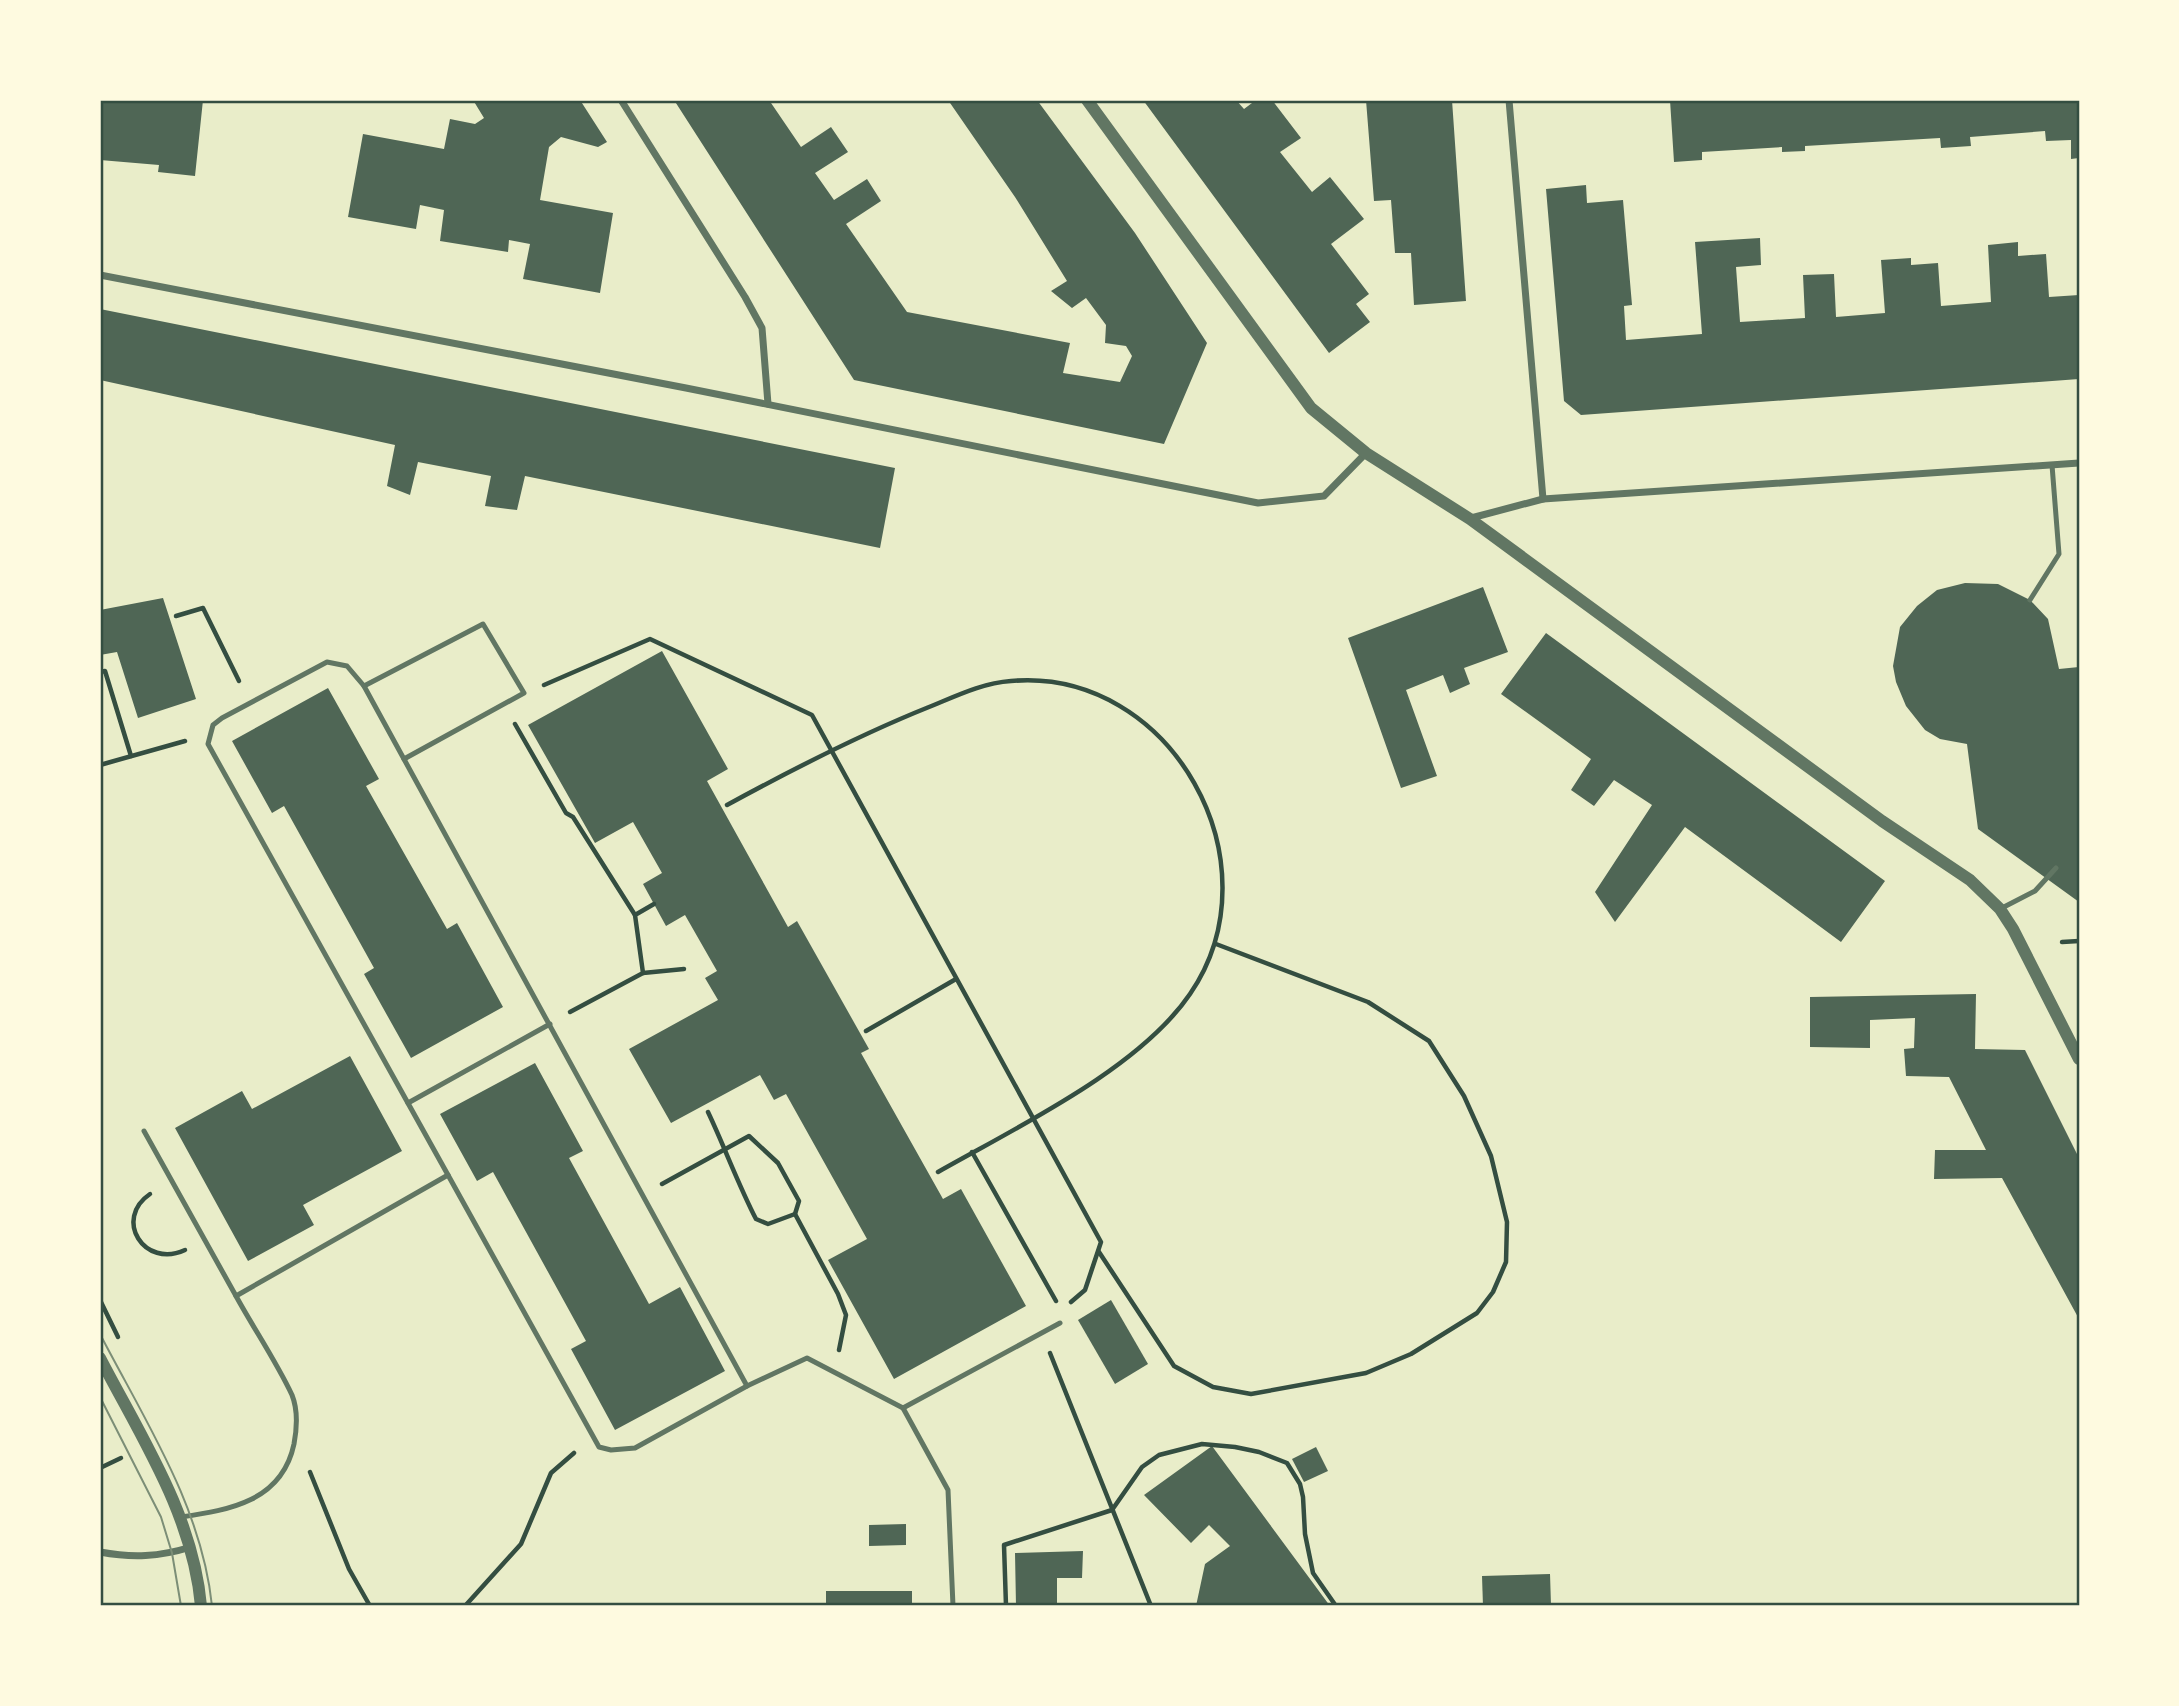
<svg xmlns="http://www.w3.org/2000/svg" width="2179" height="1706" viewBox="0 0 2179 1706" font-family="'Roboto Condensed',sans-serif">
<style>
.building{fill:#4f6655}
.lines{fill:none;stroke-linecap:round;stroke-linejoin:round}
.path{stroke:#344e41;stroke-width:4.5}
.service{stroke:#617663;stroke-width:5}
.minor{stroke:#617663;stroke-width:7}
.tertiary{stroke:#617663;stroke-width:12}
.tram{stroke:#7c8e77;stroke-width:2}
.neatline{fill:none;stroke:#344e41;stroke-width:2.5}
</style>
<rect width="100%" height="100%" fill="#e9edc9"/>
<g class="building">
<path d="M100 100H203L195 176 158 172 159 165 100 160Z"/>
<path d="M473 100H580L607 142 598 147 561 137 549 147 540 200 613 213 600 293 523 279 530 244 509 240 508 252 440 241 444 210 420 205 416 229 348 217 363 134 444 149 450 119 475 124 484 118Z"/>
<path d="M674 100H769L801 147 831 127 848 152 815 173 834 200 867 179 881 201 846 224 907 312 1070 343 1063 373 1120 382 1132 356 1126 346 1105 343 1106 325 1086 298 1072 308 1051 291 1067 281 1015 197 948 100H1037L1135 233 1207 343 1164 444 854 380Z"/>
<path d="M1143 100H1236L1244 109 1256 100H1272L1301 138 1280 152 1312 192 1330 177 1364 219 1331 244 1369 294 1356 304 1370 322 1329 353Z"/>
<path d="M1366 100H1452L1466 301 1414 305 1411 253H1395L1391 200 1374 201Z"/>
<path d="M1670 100H2079V158L2071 159V140L2046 141 2045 131 1970 137 1971 146 1941 148 1940 138 1805 146V151L1782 152V147L1702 152V160L1674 162Z"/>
<path d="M1586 185 1587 203 1623 200 1632 305 1624 306 1626 340 1702 334 1695 242 1760 238 1761 265 1736 267 1740 322 1805 318 1803 275 1834 274 1836 317 1885 313 1881 260 1911 258V265L1938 263 1941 306 1991 302 1988 245 2018 242V256L2046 254 2049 297 2079 295V379L1581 415 1564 401 1546 189Z"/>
<path d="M100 309 895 468 880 548 525 476 517 510 485 506 491 476 418 462 410 495 387 486 395 445 100 380Z"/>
<path d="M1965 583 1998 584 2030 600 2048 619 2059 669 2079 667V902L1978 829 1967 744 1940 739 1925 730 1906 706 1896 682 1893 666 1900 627 1917 606 1937 590Z"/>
<path d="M1483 587 1508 652 1464 668 1470 684 1450 693 1443 675 1406 690 1437 776 1401 788 1348 638Z"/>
<path d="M163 598 196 699 138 718 117 652 100 655V610Z"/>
<path d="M1546 633 1885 881 1841 942 1685 827 1615 922 1595 892 1652 805 1614 780 1594 806 1571 790 1591 759 1501 694Z"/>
<path d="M662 651 728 769 707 781 788 927 797 921 869 1049 861 1053 943 1199 961 1189 1026 1306 894 1379 828 1260 867 1239 786 1094 774 1100 760 1075 671 1123 629 1049 718 1000 705 978 717 971 685 915 666 926 643 884 662 873 633 822 595 843 528 725Z"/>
<path d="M328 688 379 779 366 786 447 929 457 923 503 1007 411 1058 364 974 374 968 284 806 272 813 232 741Z"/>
<path d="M1976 994 1975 1049 2025 1050 2079 1158V1319L2002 1178 1934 1179 1935 1150H1986L1949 1077 1906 1076 1904 1049 1914 1048 1915 1018 1870 1020V1048L1810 1047V997Z"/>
<path d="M350 1056 402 1151 303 1205 314 1225 248 1261 175 1128 242 1091 252 1109Z"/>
<path d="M535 1063 583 1151 569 1158 649 1304 680 1287 725 1371 615 1430 571 1349 586 1341 493 1172 477 1181 440 1114Z"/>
<path d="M1111 1300 1148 1364 1115 1384 1078 1320Z"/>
<path d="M1212 1446 1330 1606H1196L1205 1564 1230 1546 1209 1525 1191 1543 1144 1495Z"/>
<path d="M1316 1447 1328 1471 1304 1482 1292 1459Z"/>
<path d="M906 1524V1545L869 1546V1525Z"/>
<path d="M1083 1551 1082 1578H1057V1606H1016L1015 1553Z"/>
<path d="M1550 1574 1551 1606H1483L1482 1576Z"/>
<rect x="826" y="1591" width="86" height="15"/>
</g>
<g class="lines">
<g class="path">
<path d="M176 616 203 608 239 681"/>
<path d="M100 672 105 671 131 756"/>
<path d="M544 685 650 639 812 715 1101 1242 1085 1290 1071 1302"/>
<path d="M515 724 566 813 573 817 635 915"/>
<path d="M100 765 185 741"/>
<path d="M727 805C793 769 859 735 929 707 956 696 982 683 1011 681 1171 667 1280 863 1190 994 1139 1069 1017 1127 938 1172"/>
<path d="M2062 942 2079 941"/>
<path d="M643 973 684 969"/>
<path d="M570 1012 643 973 635 915 654 904"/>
<path d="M866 1031 956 979"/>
<path d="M708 1112C725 1148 738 1184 756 1219L768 1224 795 1214"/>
<path d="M972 1152 1056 1301"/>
<path d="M662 1184 749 1136 778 1163 799 1201 795 1214 838 1294 846 1315 839 1350"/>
<path d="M150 1194C113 1219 144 1269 185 1250"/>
<path d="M1099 1252 1174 1366 1213 1387 1251 1394 1366 1373 1411 1354 1477 1313 1493 1292 1506 1262 1507 1222 1491 1156 1464 1096 1429 1041 1368 1002 1216 944"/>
<path d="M100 1300 118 1337"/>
<path d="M1050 1353 1151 1606"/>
<path d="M100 1468 121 1458"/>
<path d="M310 1472 349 1569 370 1606"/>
<path d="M465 1606 521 1544 551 1473 574 1453"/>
<path d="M1006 1606 1004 1545 1112 1510 1142 1467 1159 1455 1202 1444 1235 1447 1259 1452 1287 1463 1300 1484 1303 1497 1305 1534 1313 1573 1336 1606"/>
</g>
<g class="service">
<path d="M2030 600 2059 554 2052 465"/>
<path d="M364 686 483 624 524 693 404 759"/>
<path d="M2000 909 2035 891 2056 868"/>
<path d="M408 1103 550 1024"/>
<path d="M144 1131 236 1296"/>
<path d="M448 1175 208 744 213 725 222 718 327 662 347 666 364 686 747 1386 807 1358 903 1408 948 1490 953 1606"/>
<path d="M903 1408 1060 1323"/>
<path d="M181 1517C230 1510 282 1501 294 1444 297 1428 298 1410 292 1395 276 1361 254 1329 236 1296L448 1175 599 1447 611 1450 635 1448 747 1386"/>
</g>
<g class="minor">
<path d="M621 100 745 297 762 328 768 404"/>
<path d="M1509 100 1543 499"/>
<path d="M100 275 686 388 1258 503 1324 496 1366 453"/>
<path d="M1471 518 1543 499 2079 463"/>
<path d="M100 1552C132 1558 159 1557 191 1547"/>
</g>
<g class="tertiary">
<path d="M1087 100 1311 408 1366 453 1470 519 1882 821 1970 880 2000 909 2013 929 2079 1059"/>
<path d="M100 1358C141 1437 193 1515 201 1606"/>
</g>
<g class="tram">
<path d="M100 1334C145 1421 202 1507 212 1606"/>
<path d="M100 1397 161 1517 172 1553 181 1606"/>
</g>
</g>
<rect width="2179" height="1706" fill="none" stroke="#fefae0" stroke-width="203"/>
<rect x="102" y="102" width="1976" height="1502" class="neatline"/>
</svg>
